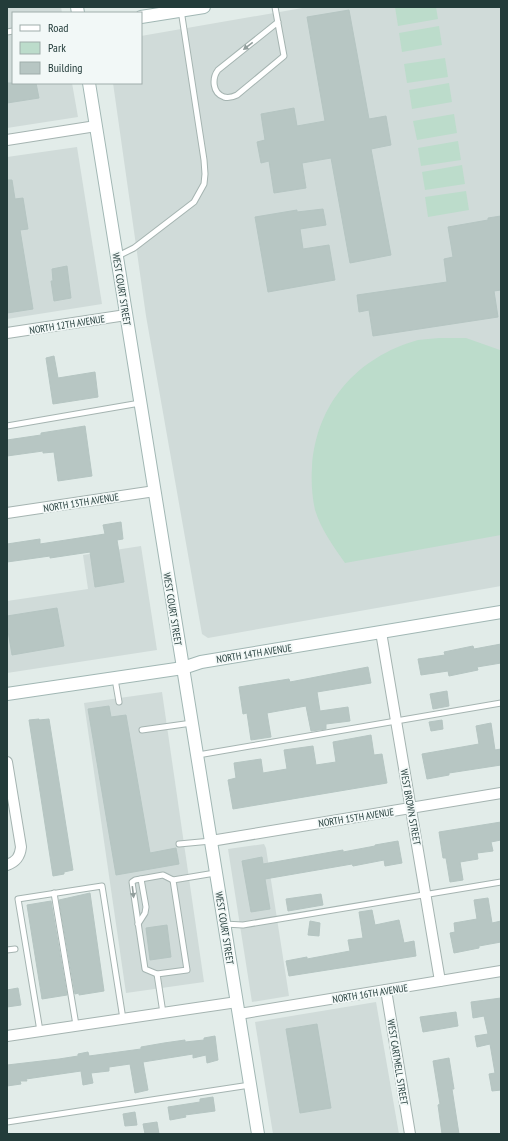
<svg xmlns="http://www.w3.org/2000/svg" width="508" height="1141" viewBox="0 0 508 1141" font-family="'PT Sans Narrow',sans-serif">
<style>
.built{fill:#d0dbd9}
.green{fill:#bcdccb}
.building{fill:#b7c6c3;stroke:#b5c5c2}
.lines{fill:none;stroke-linecap:round;stroke-linejoin:round}
.lane-casing{stroke:#a5b4b1;stroke-width:7}
.street-casing{stroke:#a5b4b1;stroke-width:12}
.secondary-casing{stroke:#a1b7b4;stroke-width:14}
.lane{stroke:#fff;stroke-width:5}
.street{stroke:#fff;stroke-width:10}
.secondary{stroke:#fff;stroke-width:12}
.oneway{fill:#919e9c}
.labels{text-anchor:middle;stroke-width:3.5;stroke-linejoin:round;paint-order:stroke}
.street-label{font-size:10px;fill:#233c3a;stroke:#f2f8f7}
</style>
<rect width="100%" height="100%" fill="#e2ece9"/>
<g class="built">
<path d="M7 7H61L62 13H13V83H72L78 117 7 128Z"/>
<path d="M308 7H501V586L208 638 202 634 146 316 113 83H141V36Z"/>
<path d="M77 147 102 304 7 319V157Z"/>
<path d="M141 546 157 650 7 673V601L88 589 83 555Z"/>
<path d="M162 692 204 982 126 993 84 703Z"/>
<path d="M264 844 266 848 289 996 252 1002 228 849Z"/>
<path d="M376 1002 399 1134H273L255 1022Z"/>
</g>
<g class="green">
<path d="M395 7H436L438 19 398 26Z"/>
<path d="M439 26 442 45 402 52 399 33Z"/>
<path d="M445 58 448 77 407 83 404 64Z"/>
<path d="M449 83 452 102 412 109 409 90Z"/>
<path d="M454 114 457 133 417 140 413 121Z"/>
<path d="M458 141 461 160 421 166 418 148Z"/>
<path d="M462 165 465 184 425 190 422 172Z"/>
<path d="M466 191 469 210 428 217 425 197Z"/>
<path d="M439 338H466L500 350 501 358V535L345 563C333 546 321 529 315 510 312 496 311 481 312 467 316 404 357 357 418 340 424 339 432 339 439 338Z"/>
</g>
<g class="building">
<path d="M349 10 369 119 386 116 391 145 371 149 391 255 350 263 331 158 302 163 306 188 274 193 269 161 261 163 257 142 265 140 261 114 294 108 297 126 325 121 307 17Z"/>
<path d="M7 83H36L39 98 7 103Z"/>
<path d="M7 180H12L15 199 23 198 28 229 20 230 33 309 7 313Z"/>
<path d="M323 209 326 225 300 229 303 249 329 245 335 280 268 292 255 217 297 210V212Z"/>
<path d="M501 216V290L494 291 498 317 373 336 369 310 359 312 357 295 447 282 444 259 453 257 448 227 488 220V218Z"/>
<path d="M67 266 71 298 54 301 51 281H53L52 269Z"/>
<path d="M54 356 58 378 95 372 98 397 53 404 46 358Z"/>
<path d="M85 426 92 476 58 481 54 452 43 453V451L7 456V440L41 435V433Z"/>
<path d="M121 522 123 539 117 540 124 582 95 587 90 552 50 558V556L7 562V544L40 539V544L105 534 103 525Z"/>
<path d="M57 608 64 646 12 655 7 625V616Z"/>
<path d="M501 644V663L477 667 478 670 449 676 448 671 421 675 418 659 445 655 444 652 473 646 474 649Z"/>
<path d="M368 667 371 683 317 692 320 711 348 707 350 721 326 724V729L311 731 306 706 267 713 271 737 251 740 247 713 243 714 239 687 289 679 290 682Z"/>
<path d="M447 691 449 706 433 709 430 694Z"/>
<path d="M109 706 111 717 126 715 150 853 176 848 179 864 116 875 88 709Z"/>
<path d="M39 719V720L49 719 73 870 64 872V874L53 876 29 720Z"/>
<path d="M442 720 443 729 431 731 429 722Z"/>
<path d="M491 723 495 750 501 749V765L449 773V775L427 779 422 754 479 744 476 726Z"/>
<path d="M371 735 374 755 382 754 387 783 233 809 228 780 236 778 234 763 261 759 263 773 287 769 284 750 313 746 316 765 336 762 333 742Z"/>
<path d="M501 822V840L491 842 493 851 477 853 478 859 460 862 463 880 450 882 446 858H443L439 832Z"/>
<path d="M398 841 402 863 385 866 384 860 353 866 352 864 265 879 270 909 251 912 242 861 262 857 263 864 343 850V852L375 846V845Z"/>
<path d="M90 893 104 991 79 995V993L75 994 59 900Z"/>
<path d="M321 894 323 905 288 911 286 899Z"/>
<path d="M488 898 492 923 501 921V942L479 946V948L454 953 450 933 455 932 454 923 477 919 474 900Z"/>
<path d="M51 901 67 995 42 999 27 905Z"/>
<path d="M372 910 375 925 399 920 404 943 414 941 416 956 289 976 286 961 307 957V959L350 951 348 940 363 938 359 912Z"/>
<path d="M310 921 320 923 319 936 308 935Z"/>
<path d="M167 925 171 957 150 960 146 928Z"/>
<path d="M18 988 21 1005 7 1007V990Z"/>
<path d="M501 998V1090L492 1091 489 1074 495 1073 490 1044 477 1047 475 1036 488 1034 484 1016 473 1018 471 1002Z"/>
<path d="M456 1012 458 1026 423 1032 420 1017Z"/>
<path d="M317 1024 331 1108 300 1113 286 1029Z"/>
<path d="M215 1036 218 1060 207 1063 206 1055 193 1058V1054L143 1062 148 1090 135 1093 130 1064 109 1067V1071L91 1073 93 1083 83 1085 81 1071 26 1079 27 1081H20L21 1084 7 1086V1065L59 1059 78 1056V1054L88 1052 89 1056 141 1049V1047L164 1043 185 1040V1042L204 1040V1038Z"/>
<path d="M449 1058 454 1089H452L459 1134H442L438 1105 440 1104 433 1061Z"/>
<path d="M213 1097 215 1111 185 1115 186 1117 170 1120 168 1107 200 1102V1099Z"/>
<path d="M135 1112 137 1125 125 1126 123 1114Z"/>
<path d="M157 1122 159 1134H145L143 1124Z"/>
</g>
<g class="lines">
<defs>
<g id="lane">
<path d="M275 7 284 56 237 95C233 97 228 98 224 97 212 93 212 78 218 70L278 22"/>
<path d="M7 32 13 31"/>
<path d="M118 256 134 248 194 202 204 184 205 174 204 160 181 10"/>
<path d="M7 426 140 403"/>
<path d="M115 679 119 702"/>
<path d="M142 730 192 723"/>
<path d="M198 755 501 703"/>
<path d="M179 844 211 841"/>
<path d="M54 893 76 1025"/>
<path d="M138 924 145 913 146 907 141 879"/>
<path d="M224 924 243 925 501 882"/>
<path d="M7 950 15 949"/>
<path d="M157 974 145 969 132 882 135 880 163 875 173 880"/>
<path d="M163 1013 157 974 187 970 173 880 215 873"/>
<path d="M40 1031 18 899 102 886 123 1019"/>
<path d="M7 1122 250 1085"/>
</g>
<g id="street">
<path d="M7 140 96 126"/>
<path d="M7 333 126 315"/>
<path d="M7 513 155 491"/>
<path d="M381 632 440 981"/>
<path d="M7 762 21 847C20 857 16 862 7 865"/>
<path d="M211 841 501 793"/>
<path d="M386 990 410 1134"/>
<path d="M239 1014 501 971"/>
<path d="M7 1036 237 1002"/>
</g>
<g id="secondary">
<path d="M77 7 78 13"/>
<path d="M141 17 204 7"/>
<path d="M89 83 258 1134"/>
<path d="M7 694 183 668 201 662 501 612"/>
</g>
</defs>
<use href="#lane" class="lane-casing"/>
<use href="#street" class="street-casing"/>
<use href="#secondary" class="secondary-casing"/>
<use href="#lane" class="lane"/>
<use href="#street" class="street"/>
<use href="#secondary" class="secondary"/>
</g>
<defs><path id="oneway-solid" d="M-6-.8H1V-3.2L6.5 0L1 3.2V.8H-6Z"/></defs>
<g class="oneway">
<use href="#oneway-solid" transform="translate(248 46) rotate(142)"/>
<use href="#oneway-solid" transform="translate(133 892) rotate(83)"/>
</g>
<g class="labels">
<g class="street-label">
<text transform="translate(122 289) rotate(81)" y="4">WEST COURT STREET</text>
<text transform="translate(67 324) rotate(-9)" y="4">NORTH 12TH AVENUE</text>
<text transform="translate(81 502) rotate(-9)" y="4">NORTH 13TH AVENUE</text>
<text transform="translate(173 609) rotate(81)" y="4">WEST COURT STREET</text>
<text transform="translate(254 653) rotate(-9)" y="4">NORTH 14TH AVENUE</text>
<text transform="translate(411 807) rotate(80)" y="4">WEST BROWN STREET</text>
<text transform="translate(356 817) rotate(-9)" y="4">NORTH 15TH AVENUE</text>
<text transform="translate(225 928) rotate(81)" y="4">WEST COURT STREET</text>
<text transform="translate(370 993) rotate(-9)" y="4">NORTH 16TH AVENUE</text>
<text transform="translate(398 1062) rotate(81)" y="4">WEST CARTMELL STREET</text>
</g>
</g>
<rect width="508" height="1141" fill="none" stroke="#233c3a" stroke-width="16"/>
<rect x="12" y="12" width="130" height="72" fill="#f2f8f7" stroke="#9fadab"/>
<rect x="20" y="25" width="20" height="6" fill="#ffffff" stroke="#9fadab"/>
<text x="48" y="32" font-size="12" fill="#233c3a">Road</text>
<rect x="20" y="42" width="20" height="12" fill="#bcdccb" stroke="#9fadab"/>
<text x="48" y="52" font-size="12" fill="#233c3a">Park</text>
<rect x="20" y="62" width="20" height="12" fill="#b7c6c3" stroke="#9fadab"/>
<text x="48" y="72" font-size="12" fill="#233c3a">Building</text>
</svg>
